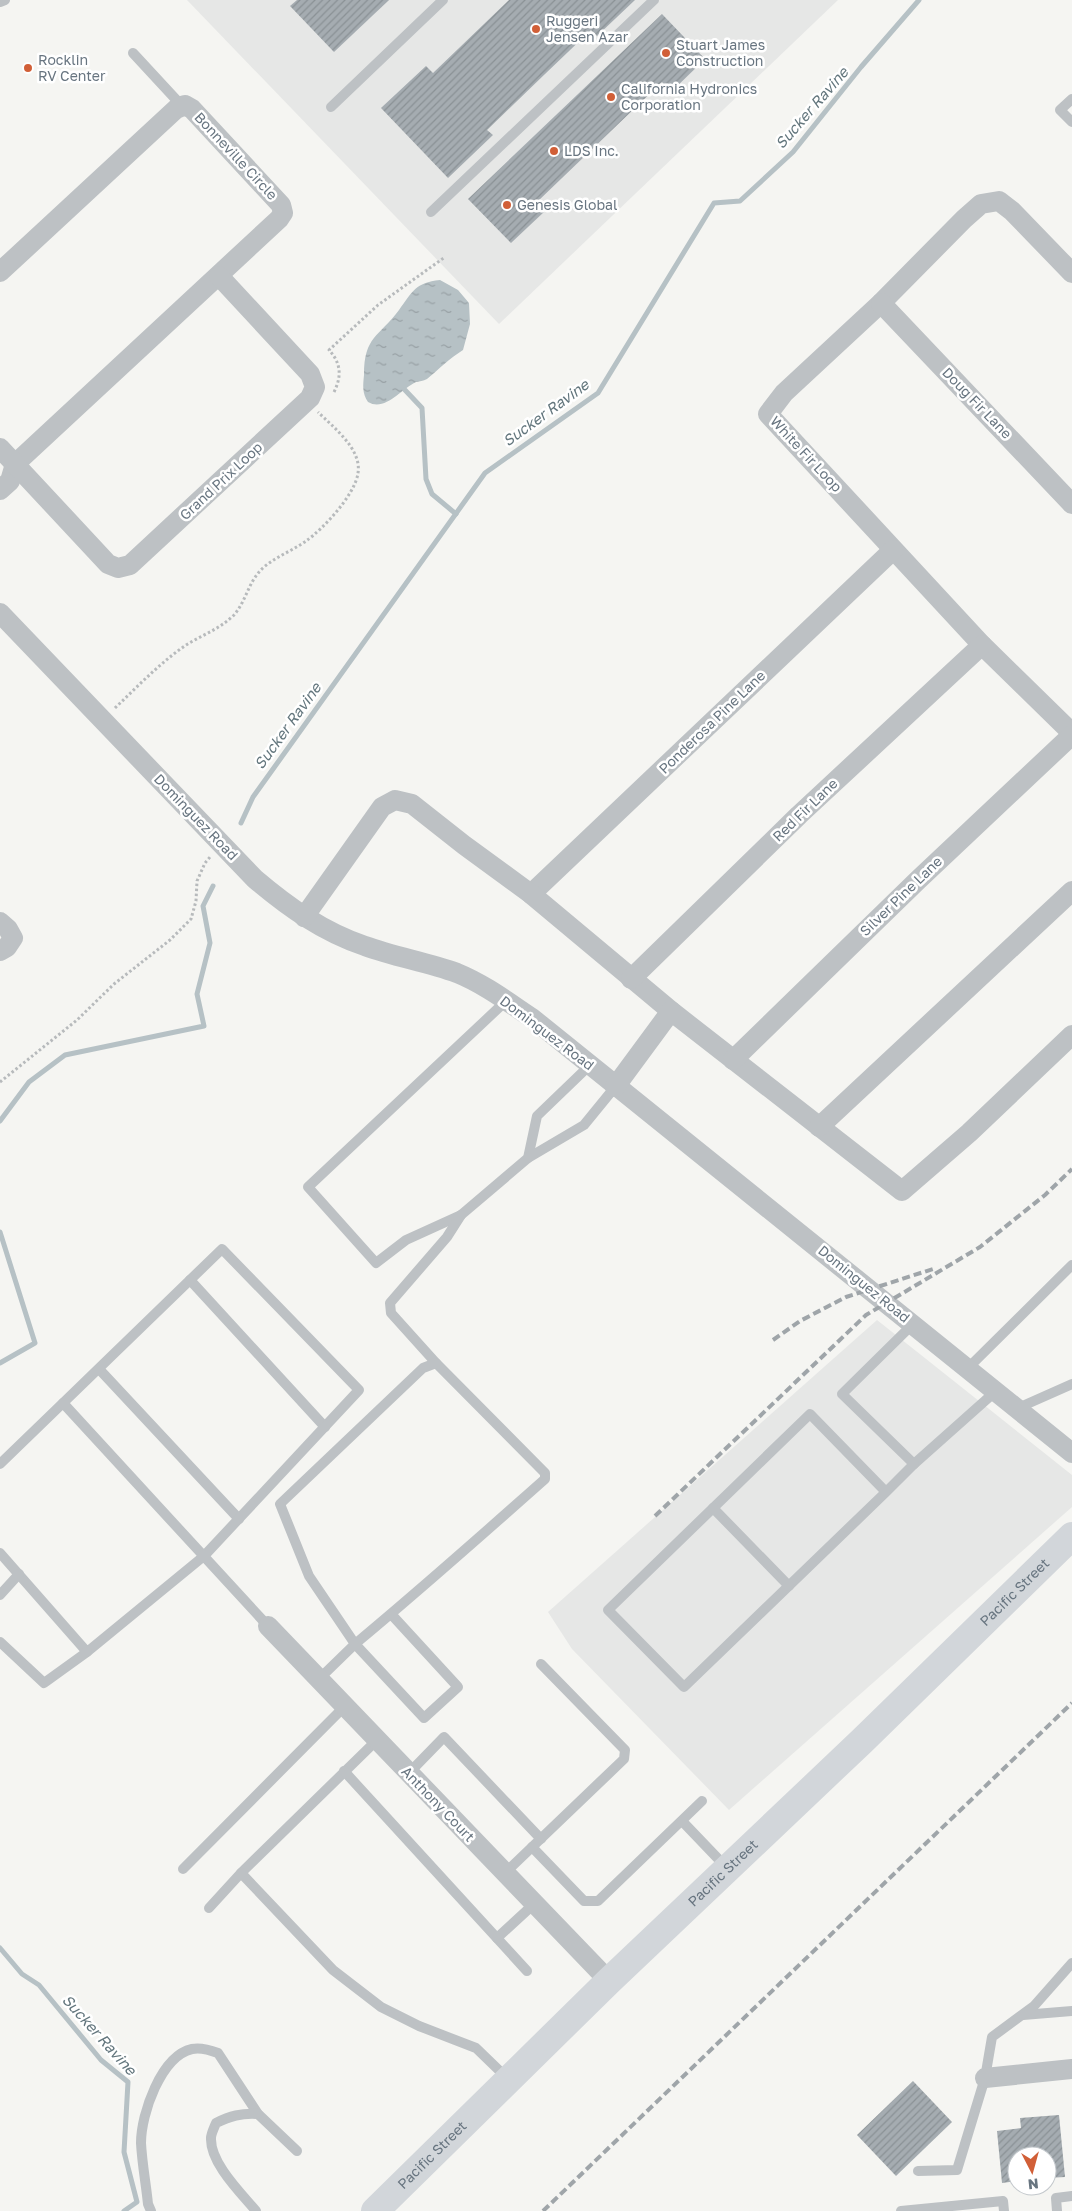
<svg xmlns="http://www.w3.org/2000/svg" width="1072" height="2211" viewBox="0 0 1072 2211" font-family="'Golos Text',sans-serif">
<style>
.built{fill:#e6e7e6}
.water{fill:url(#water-ripples)}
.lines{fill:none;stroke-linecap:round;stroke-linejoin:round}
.stream{stroke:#b6c1c5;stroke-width:5}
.building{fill:url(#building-hatch)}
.path{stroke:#b7babc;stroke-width:3;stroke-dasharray:2.5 2.5;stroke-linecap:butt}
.lane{stroke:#bdc1c4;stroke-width:10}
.street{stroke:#bdc1c4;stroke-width:20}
.secondary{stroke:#d2d6da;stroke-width:28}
.rail{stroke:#9fa5a9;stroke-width:4;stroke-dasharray:8 4;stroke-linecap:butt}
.poi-dot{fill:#d15f37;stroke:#fff;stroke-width:2}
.labels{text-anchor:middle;stroke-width:5;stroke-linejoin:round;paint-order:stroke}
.poi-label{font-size:14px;fill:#687580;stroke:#fff;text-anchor:start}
.street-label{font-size:14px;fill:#687580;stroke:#fff}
.water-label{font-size:15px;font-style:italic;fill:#63767d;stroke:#fff}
</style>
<defs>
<pattern id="water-ripples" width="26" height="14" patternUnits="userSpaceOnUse" patternTransform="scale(1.25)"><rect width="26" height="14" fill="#b6c1c5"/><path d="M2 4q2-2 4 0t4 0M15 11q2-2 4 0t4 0" fill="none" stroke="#98a1a5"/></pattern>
<pattern id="building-hatch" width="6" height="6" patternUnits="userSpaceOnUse" patternTransform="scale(1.25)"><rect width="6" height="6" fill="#a5acb1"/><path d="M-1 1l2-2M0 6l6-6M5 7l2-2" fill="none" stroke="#8a9195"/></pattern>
</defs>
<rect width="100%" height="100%" fill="#f5f5f2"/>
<g class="built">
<path d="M187 0H838L499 324Z"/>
<path d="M877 1320 1072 1475V1507L729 1810 572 1649 548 1612Z"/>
</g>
<path class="water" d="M440 280 458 290 469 303 470 324 463 350C450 358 439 369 427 379 423 381 420 381 416 382 401 389 385 412 368 402 362 393 363 385 364 375 364 336 379 337 399 310 413 291 415 283 440 280Z"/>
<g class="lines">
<g class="stream">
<path d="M405 390 422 408 426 479 432 494 456 514"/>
<path d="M241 823 253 797 485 473 598 393 714 203 740 201 793 152 861 67 919 0"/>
<path d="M0 1121 29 1082 65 1055 204 1026 197 994 210 943 203 906 213 886"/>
<path d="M0 1232 35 1343 0 1363"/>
<path d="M0 1948 22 1974 39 1985 101 2060 128 2082 124 2152 137 2202 124 2211"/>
</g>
</g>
<g class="building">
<path d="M297 0H389L334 52 290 6Z"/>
<path d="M509 0H635L597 36 591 30 545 74 487 130 493 135 448 178 381 108 426 66 433 73Z"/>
<path d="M662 14 705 59 671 92 662 82 537 202 545 211 511 243 468 199Z"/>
<path d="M913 2081 952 2122 896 2176 857 2135Z"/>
<path d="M1059 2115 1065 2177 1047 2178V2156H1017V2181L1002 2183 997 2131 1021 2128 1020 2118Z"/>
</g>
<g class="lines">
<g class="path">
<path d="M334 392C342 376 341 363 329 350L378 305 445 257"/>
<path d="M115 708C138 686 160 663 186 645 202 635 220 629 234 615 247 600 248 581 264 567 277 556 292 551 306 541 323 529 355 495 358 473 362 449 333 427 318 412"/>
<path d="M0 1082 77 1020 114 984 170 940 191 919 196 901 197 881 205 863 210 857"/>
</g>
<g class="lane">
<path d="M0 2 5 0"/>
<path d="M133 53 182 106"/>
<path d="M1072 99 1060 110 1072 122"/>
<path d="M331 107 443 0"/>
<path d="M431 212 654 0"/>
<path d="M507 1000 308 1187 376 1263 406 1240 461 1215 528 1158 537 1116 590 1065"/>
<path d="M528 1158 584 1125 615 1087"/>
<path d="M190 1280 325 1427"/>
<path d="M913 1324 842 1394 914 1464 996 1391"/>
<path d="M436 1363 391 1313 390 1303 447 1237 461 1215"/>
<path d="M968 1368 1072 1265"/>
<path d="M99 1369 239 1519"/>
<path d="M1018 1408 1072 1384"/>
<path d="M0 1464 63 1403"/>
<path d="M886 1492 810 1414 608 1610 684 1687 886 1492 914 1464"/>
<path d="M713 1508 789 1586"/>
<path d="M0 1553 87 1652 204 1556 359 1390 222 1249 63 1403 268 1626"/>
<path d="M0 1595 19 1574"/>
<path d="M0 1642 44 1683 87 1652"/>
<path d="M319 1679 355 1644 309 1576 280 1504 423 1368 436 1363 545 1473V1479C482 1535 420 1590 355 1644L424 1718 458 1687 391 1614"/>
<path d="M377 1740 241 1873 333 1970 381 2007 419 2026 476 2048 508 2079"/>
<path d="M344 1771 527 1971"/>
<path d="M409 1773 444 1737 541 1839"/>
<path d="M682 1821 726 1867"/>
<path d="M532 1847 584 1901H598L702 1801"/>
<path d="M183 1869 345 1706"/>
<path d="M505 1873 624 1759 625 1750 541 1664"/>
<path d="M209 1908 241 1873"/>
<path d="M497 1938 534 1904"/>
<path d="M1023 2015 1072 2011"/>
<path d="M918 2171 957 2170 985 2078 992 2037 1034 2006 1072 1963"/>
<path d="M151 2211 148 2204C146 2184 142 2163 141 2143 141 2114 161 2056 192 2049 201 2047 210 2050 218 2053L258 2114 297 2151"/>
<path d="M256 2211C241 2193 210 2163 211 2138 211 2134 214 2128 216 2123 230 2116 241 2113 258 2114"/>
<path d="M901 2211 1003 2201 1004 2211"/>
<path d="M1057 2211 1056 2198 1072 2196"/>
</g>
<g class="street">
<path d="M0 272 176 109 185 105 192 109 281 205 283 213 279 219 15 464 10 481 0 490"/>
<path d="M1072 273 1012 211 999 201 981 204 964 219 881 303 784 393 768 414 982 645 1072 733"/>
<path d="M881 303 1072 504"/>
<path d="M0 448 108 564 118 568 130 565 310 398 315 387 310 374 219 276"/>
<path d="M0 613 255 879C288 907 323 932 365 946 395 957 427 962 457 973 484 984 508 1002 532 1018L1072 1453"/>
<path d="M531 894 893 550"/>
<path d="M304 917 382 807 395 800 412 804 464 845 531 894 671 1011 902 1191 969 1133 1072 1035"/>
<path d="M0 922 8 929 13 938 7 947 0 951"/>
<path d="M631 979 799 815 982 645"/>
<path d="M733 1060 918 880 1072 735"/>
<path d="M615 1087 671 1011"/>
<path d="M819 1127 1072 891"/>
<path d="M268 1626 609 1981"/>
<path d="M985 2078 1072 2069"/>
</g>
<path class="secondary" id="s1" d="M375 2211 609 1981 862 1741 1072 1536"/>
<g class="rail">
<path d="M773 1340 800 1321 846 1297 933 1269"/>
<path d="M655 1516 866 1315 980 1247 1045 1195 1072 1169"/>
<path d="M543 2211 1072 1703"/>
</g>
</g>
<g class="poi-dot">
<circle cx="536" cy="29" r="5"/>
<circle cx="666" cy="53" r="5"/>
<circle cx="28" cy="68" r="5"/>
<circle cx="611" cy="97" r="5"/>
<circle cx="554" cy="151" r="5"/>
<circle cx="507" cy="205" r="5"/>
</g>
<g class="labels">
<g class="poi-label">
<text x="546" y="26">Ruggeri<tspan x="546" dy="16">Jensen Azar</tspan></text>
<text x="676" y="50">Stuart James<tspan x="676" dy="16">Construction</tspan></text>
<text x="38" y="65">Rocklin<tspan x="38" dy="16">RV Center</tspan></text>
<text x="621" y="94">California Hydronics<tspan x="621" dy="16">Corporation</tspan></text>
<text x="564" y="156">LDS Inc.</text>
<text x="517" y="210">Genesis Global</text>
</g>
<g class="street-label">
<text transform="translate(236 156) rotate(47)" y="5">Bonneville Circle</text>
<text transform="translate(977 403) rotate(46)" y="5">Doug Fir Lane</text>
<text transform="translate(806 454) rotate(47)" y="5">White Fir Loop</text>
<text transform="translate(221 481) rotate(-43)" y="5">Grand Prix Loop</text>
<text transform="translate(712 722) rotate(-44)" y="5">Ponderosa Pine Lane</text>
<text transform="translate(805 810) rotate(-44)" y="5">Red Fir Lane</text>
<text transform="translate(196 817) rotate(46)" y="5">Dominguez Road</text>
<text transform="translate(901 896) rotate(-44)" y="5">Silver Pine Lane</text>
<text transform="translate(547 1033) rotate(37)" y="5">Dominguez Road</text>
<text transform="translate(864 1284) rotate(39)" y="5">Dominguez Road</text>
<text dy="5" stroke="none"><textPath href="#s1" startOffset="890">Pacific Street</textPath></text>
<text transform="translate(438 1804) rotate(46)" y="5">Anthony Court</text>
<text dy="5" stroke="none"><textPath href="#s1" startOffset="485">Pacific Street</textPath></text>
<text dy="5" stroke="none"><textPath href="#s1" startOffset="80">Pacific Street</textPath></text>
</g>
<g class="water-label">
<text transform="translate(812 108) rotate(-49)" y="5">Sucker Ravine</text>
<text transform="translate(546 413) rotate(-36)" y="5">Sucker Ravine</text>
<text transform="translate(288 726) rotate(-54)" y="5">Sucker Ravine</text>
<text transform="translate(99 2035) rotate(48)" y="5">Sucker Ravine</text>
</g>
</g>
<g transform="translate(1032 2171) rotate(174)"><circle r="24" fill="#ffffff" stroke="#c3c8cc"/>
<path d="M0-4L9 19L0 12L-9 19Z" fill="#d15f37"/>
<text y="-8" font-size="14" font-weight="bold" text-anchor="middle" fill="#687580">N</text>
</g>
</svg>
